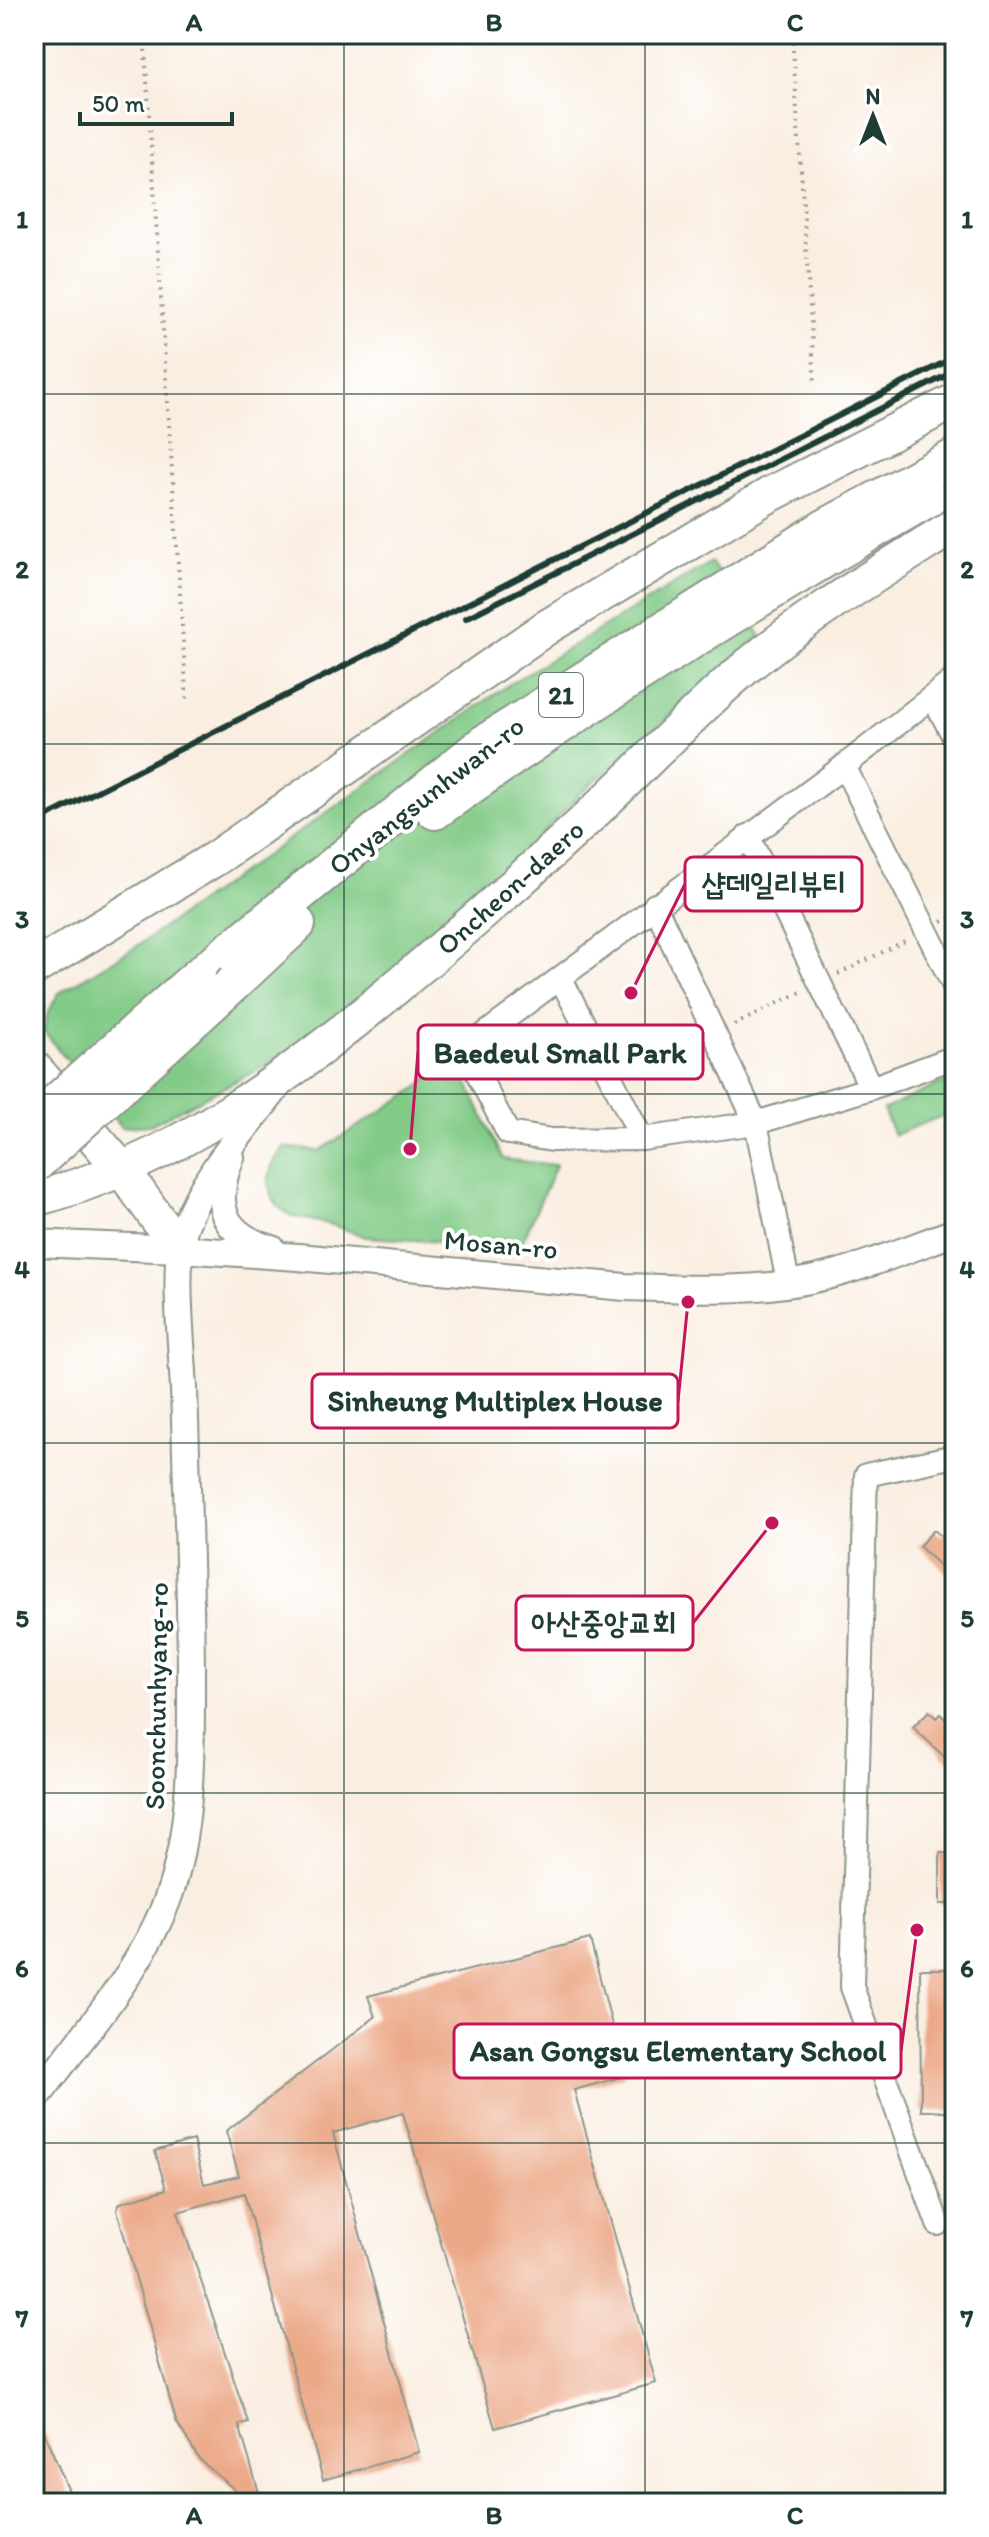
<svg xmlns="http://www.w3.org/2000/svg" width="989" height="2537" viewBox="0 0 989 2537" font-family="Itim,'Poor Story',sans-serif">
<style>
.green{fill:#82cb87;stroke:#50845e;stroke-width:2}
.building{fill:#eca988}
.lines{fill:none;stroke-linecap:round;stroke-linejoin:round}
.minor-casing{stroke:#8c968a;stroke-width:26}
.tertiary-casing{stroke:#8c968a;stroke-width:30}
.primary-casing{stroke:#8c968a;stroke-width:38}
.trunk-casing{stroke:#8c968a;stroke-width:40}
.path{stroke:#8c968a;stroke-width:4;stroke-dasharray:2 6;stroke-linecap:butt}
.minor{stroke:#fff;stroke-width:22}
.tertiary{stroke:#fff;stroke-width:26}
.primary{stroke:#fff;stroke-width:34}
.trunk{stroke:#fff;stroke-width:36}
.rail{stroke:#1f3d34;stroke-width:6}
.trunk-bridge-casing{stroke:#8c968a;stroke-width:40;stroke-linecap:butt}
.trunk-bridge{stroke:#fff;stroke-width:36}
.grid{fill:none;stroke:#1f3d34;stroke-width:2;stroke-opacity:0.55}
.labels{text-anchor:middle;stroke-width:8;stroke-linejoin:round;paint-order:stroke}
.shield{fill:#fff;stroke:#627771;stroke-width:2}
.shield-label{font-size:26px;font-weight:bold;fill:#1f3d34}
.street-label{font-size:28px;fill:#1f3d34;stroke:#fff}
.leader{fill:none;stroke:#c2185b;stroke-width:3}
.callout-dot{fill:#c2185b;stroke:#fff;stroke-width:3}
.callout{fill:#fff;stroke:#c2185b;stroke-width:3}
.callout-label{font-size:30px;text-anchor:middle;font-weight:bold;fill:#1f3d34}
.neatline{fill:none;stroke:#1f3d34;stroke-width:3}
.grid-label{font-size:26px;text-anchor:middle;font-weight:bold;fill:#1f3d34}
</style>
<rect width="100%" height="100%" fill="#fff"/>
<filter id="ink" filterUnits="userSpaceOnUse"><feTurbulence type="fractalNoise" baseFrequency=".0125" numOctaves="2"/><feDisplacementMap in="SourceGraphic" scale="16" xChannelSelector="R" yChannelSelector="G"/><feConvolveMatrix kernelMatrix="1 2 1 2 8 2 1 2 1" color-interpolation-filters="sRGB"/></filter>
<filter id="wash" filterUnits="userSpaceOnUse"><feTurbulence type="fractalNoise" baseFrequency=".006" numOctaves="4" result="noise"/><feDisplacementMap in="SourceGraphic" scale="32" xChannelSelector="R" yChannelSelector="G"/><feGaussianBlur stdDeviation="1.8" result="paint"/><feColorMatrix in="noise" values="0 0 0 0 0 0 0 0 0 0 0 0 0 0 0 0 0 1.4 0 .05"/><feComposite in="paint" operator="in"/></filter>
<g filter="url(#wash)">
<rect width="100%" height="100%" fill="#faeee1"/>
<g class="green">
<path d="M711 562 761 636 581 793 502 875 390 974 287 1055 150 1125 122 1127 44 1032 48 1012 59 993 134 948 511 683Z"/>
<path d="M452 1050 503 1159 556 1165 520 1247 366 1237 333 1225 291 1216 279 1207 271 1195 268 1182 272 1165 283 1147 319 1151 419 1087Z"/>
<path d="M955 1077V1111L894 1135 883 1110Z"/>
</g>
<g id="blocks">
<g class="building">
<path d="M934 1530 941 1536 946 1532 955 1541V1581L919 1546Z"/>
<path d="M929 1711 936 1718 940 1714 955 1728V1767L913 1727Z"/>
<rect x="940" y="1853" width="15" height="51"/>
<path d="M590 1939 625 2076 574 2090 656 2383 495 2428 403 2113 333 2133 419 2452 323 2480 244 2193 178 2212 248 2422 239 2425 262 2503H250L199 2459 176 2421 117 2210 120 2203 166 2189 155 2151 193 2140 204 2184 239 2176 226 2131 375 2017 368 1996Z"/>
<path d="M920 1969H955V2111H921Z"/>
<path d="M34 2409 74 2503H34Z"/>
</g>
</g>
</g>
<g filter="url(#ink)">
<use href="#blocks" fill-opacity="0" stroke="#8c968a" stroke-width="2"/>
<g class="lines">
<defs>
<g id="minor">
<path d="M955 679 844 766 465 1049 508 1133 552 1140 642 1139 756 1123 871 1088 955 1057"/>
<path d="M933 697 955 739"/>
<path d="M844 766 955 988"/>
<path d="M748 836 871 1088"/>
<path d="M655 905 756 1123 788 1282"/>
<path d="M561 979 642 1139"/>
<path d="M938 2224 852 1987 866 1475 955 1456"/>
</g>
<g id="tertiary">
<path d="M231 1157C212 1205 221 1234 272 1249"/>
<path d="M34 1243 179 1249 298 1257 625 1287C692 1289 762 1293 827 1276 871 1265 913 1247 955 1232"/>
<path d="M34 2101C82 2036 150 1961 173 1883 193 1814 191 1738 191 1667 190 1574 187 1481 184 1389 182 1345 172 1264 185 1226 205 1172 244 1131 278 1086"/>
</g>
<g id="primary">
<path d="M34 968 216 858 547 627 769 495 955 401"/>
<path d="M34 1068 121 1168 179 1249"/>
<path d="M34 1199C174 1163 293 1075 401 983 457 936 512 888 565 839 622 788 674 731 731 680 799 620 879 573 955 525"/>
</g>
<g id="trunk">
<path d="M435 811C593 699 761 595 929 498"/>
<path d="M197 977 483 744 826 527 955 457"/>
<path d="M234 983 297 924"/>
</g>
</defs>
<use href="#minor" class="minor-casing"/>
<use href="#tertiary" class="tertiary-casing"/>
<use href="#primary" class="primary-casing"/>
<use href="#trunk" class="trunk-casing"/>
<g class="path">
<path d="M144 34 187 703"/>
<path d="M792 34 815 385"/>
<path d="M942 922 955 916"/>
<path d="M838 974 909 939"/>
<path d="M734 1025 801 992"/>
</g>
<use href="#minor" class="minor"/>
<use href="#tertiary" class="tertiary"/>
<use href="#primary" class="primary"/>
<use href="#trunk" class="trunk"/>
<g class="rail">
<path d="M466 618 955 371"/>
<path d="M34 823 955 357"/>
</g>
<defs>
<g id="trunk-bridge">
<path d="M34 1122 197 977"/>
<path d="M34 1165 234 983"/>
</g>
</defs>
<use href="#trunk-bridge" class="trunk-bridge-casing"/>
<use href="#trunk-bridge" class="trunk-bridge"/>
</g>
</g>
<path class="grid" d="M344 34V2503M645 34V2503M34 394H955M34 744H955M34 1094H955M34 1443H955M34 1793H955M34 2143H955"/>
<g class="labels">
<rect class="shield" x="539" y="673" width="44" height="44" rx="6"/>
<g class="shield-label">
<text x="561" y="704">21</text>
</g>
<g class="street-label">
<text transform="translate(426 795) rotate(-38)" y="10">Onyangsunhwan-ro</text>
<text transform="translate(510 887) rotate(-42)" y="10">Oncheon-daero</text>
<text transform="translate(501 1244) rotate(5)" y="10">Mosan-ro</text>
<text transform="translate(156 1696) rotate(-89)" y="10">Soonchunhyang-ro</text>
</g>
</g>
<path class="leader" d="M631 993L685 884M410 1149L418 1052M688 1302L678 1401M772 1523L693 1623M917 1930L901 2051"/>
<g class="callout-dot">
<circle cx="631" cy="993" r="8"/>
<circle cx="410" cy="1149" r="8"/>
<circle cx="688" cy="1302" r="8"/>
<circle cx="772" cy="1523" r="8"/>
<circle cx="917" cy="1930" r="8"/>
</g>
<g class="callout">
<rect x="685" y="857" width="177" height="54" rx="8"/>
<rect x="418" y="1025" width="285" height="54" rx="8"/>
<rect x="312" y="1374" width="366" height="54" rx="8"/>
<rect x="516" y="1596" width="177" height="54" rx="8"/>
<rect x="454" y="2024" width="447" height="54" rx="8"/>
</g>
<g class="callout-label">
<text x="774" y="894">샵데일리뷰티</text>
<text x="560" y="1063">Baedeul Small Park</text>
<text x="495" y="1411">Sinheung Multiplex House</text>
<text x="604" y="1633">아산중앙교회</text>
<text x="678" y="2061">Asan Gongsu Elementary School</text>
</g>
<rect width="989" height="2537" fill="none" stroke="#fff" stroke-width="88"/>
<g transform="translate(873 116)" stroke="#ffffff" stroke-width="6" paint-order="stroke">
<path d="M0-6L14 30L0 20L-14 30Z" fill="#1f3d34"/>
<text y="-12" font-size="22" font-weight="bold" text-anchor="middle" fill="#1f3d34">N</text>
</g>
<path d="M80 112v12h152v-12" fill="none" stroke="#1f3d34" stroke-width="4"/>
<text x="92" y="112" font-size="24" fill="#1f3d34" stroke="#ffffff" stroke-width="6" paint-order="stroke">50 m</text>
<rect x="44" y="44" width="901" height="2449" class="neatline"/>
<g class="grid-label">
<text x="194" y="31">A</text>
<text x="494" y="31">B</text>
<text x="795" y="31">C</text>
<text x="22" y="228">1</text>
<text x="967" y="228">1</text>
<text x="22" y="578">2</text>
<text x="967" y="578">2</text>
<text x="22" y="928">3</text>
<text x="967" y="928">3</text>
<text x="22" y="1278">4</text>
<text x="967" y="1278">4</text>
<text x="22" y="1627">5</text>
<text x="967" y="1627">5</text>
<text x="22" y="1977">6</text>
<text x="967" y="1977">6</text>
<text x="22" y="2327">7</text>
<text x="967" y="2327">7</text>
<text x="194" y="2524">A</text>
<text x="494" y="2524">B</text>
<text x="795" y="2524">C</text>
</g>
</svg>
